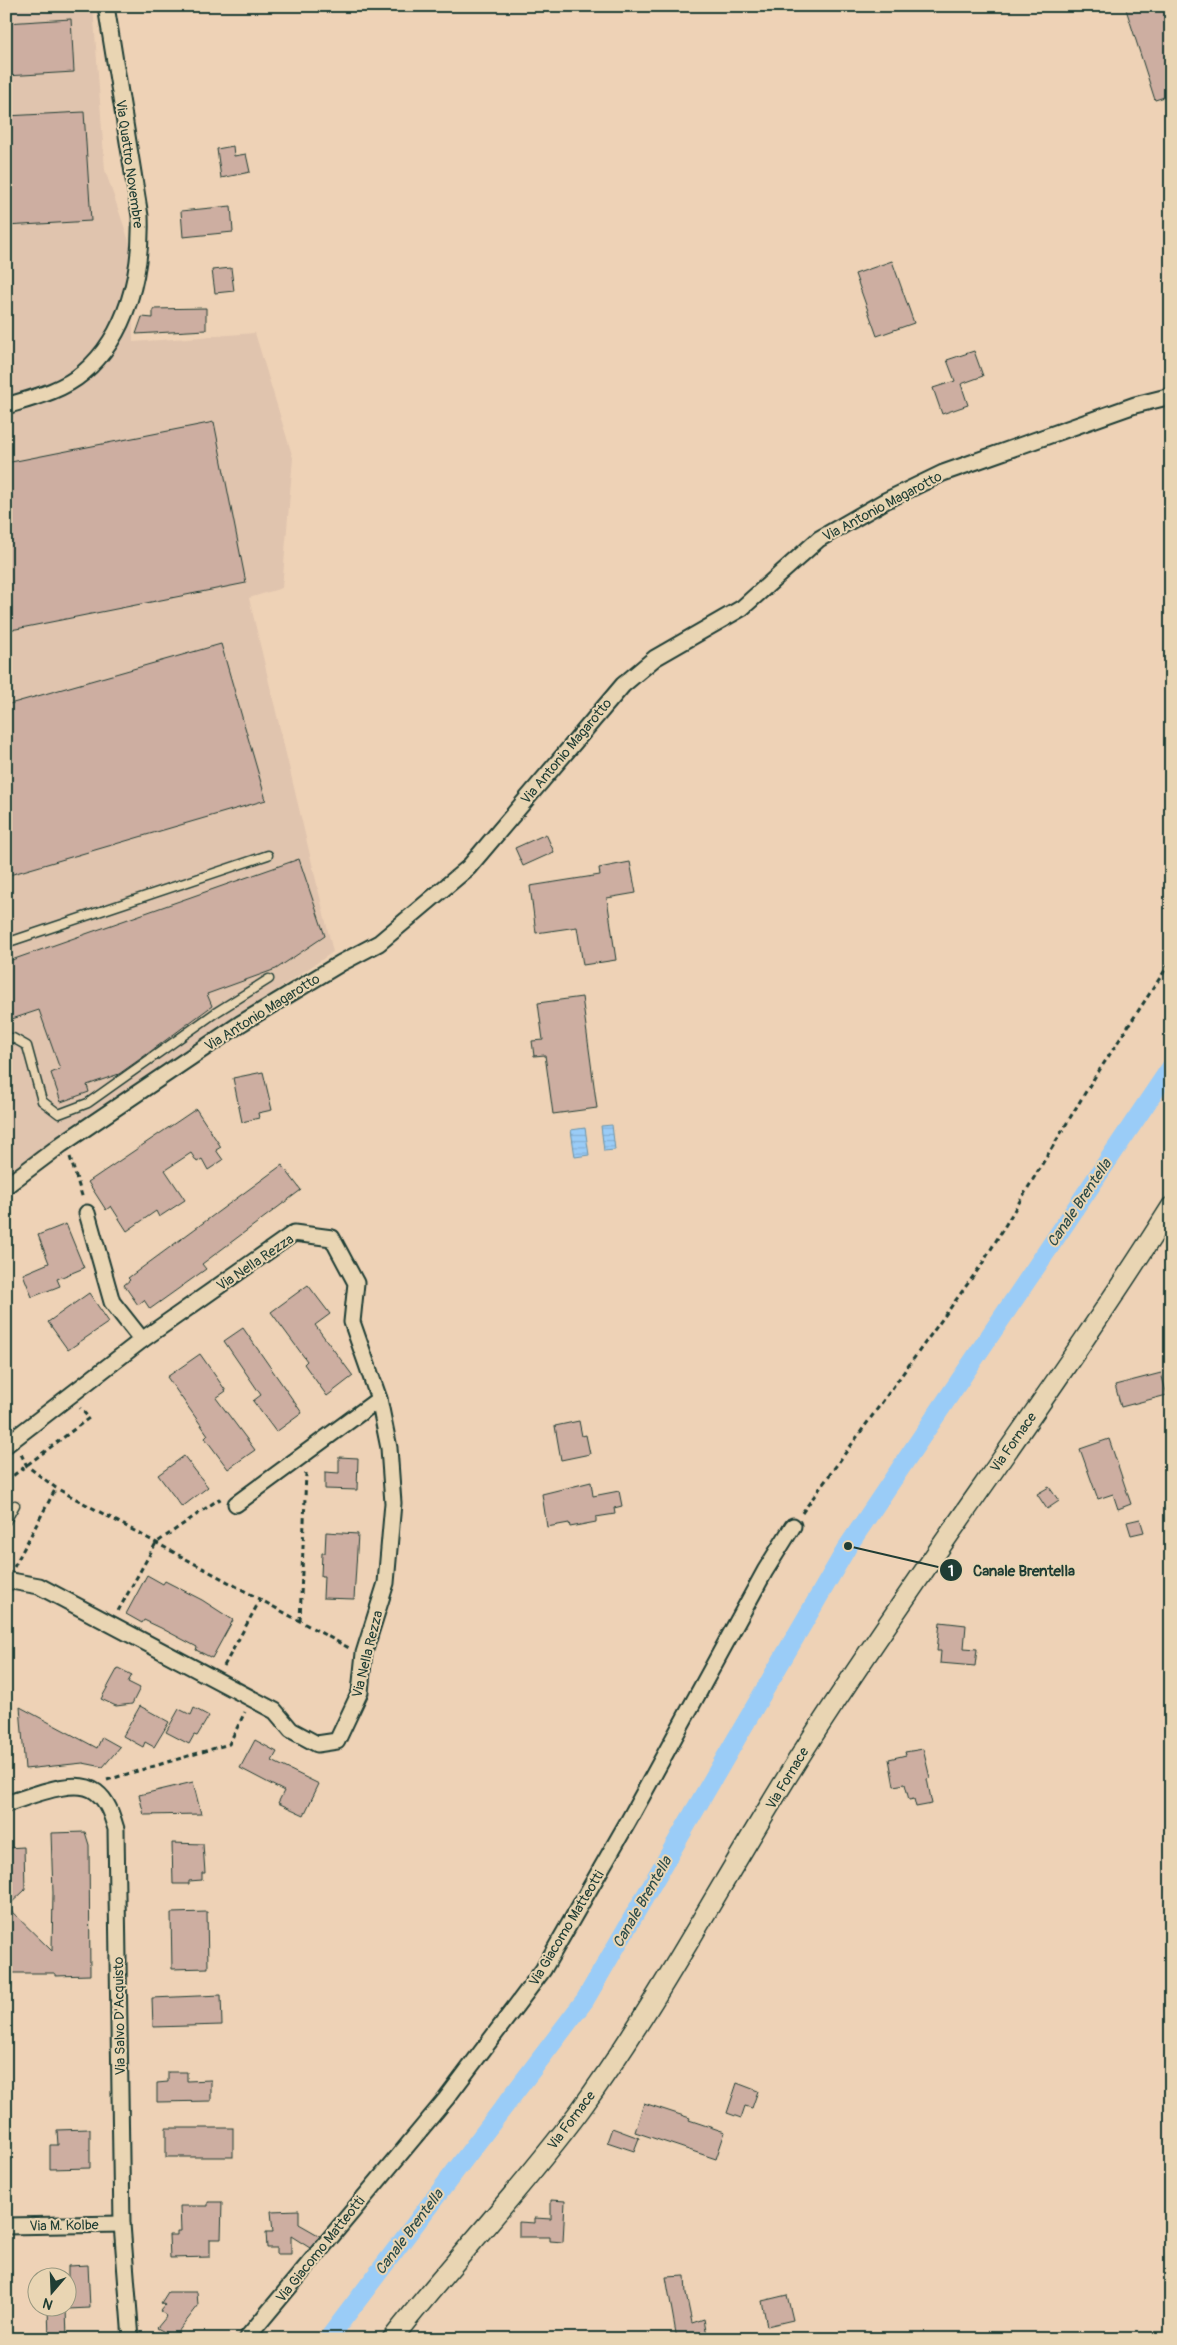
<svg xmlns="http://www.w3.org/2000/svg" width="1177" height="2345" viewBox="0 0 1177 2345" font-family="Pangolin,sans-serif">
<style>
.built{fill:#e0c4ae}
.water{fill:url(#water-rules);stroke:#6993a9}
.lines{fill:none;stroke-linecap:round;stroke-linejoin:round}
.canal{stroke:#9accf7;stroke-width:19}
.building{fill:#cdaea1;stroke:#1f3d34}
.service-casing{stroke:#1f3d34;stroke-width:11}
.minor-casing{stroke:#1f3d34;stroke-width:19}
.tertiary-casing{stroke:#1f3d34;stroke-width:22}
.path{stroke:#1f3d34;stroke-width:3;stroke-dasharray:5 4;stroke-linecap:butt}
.service{stroke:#e9d5b3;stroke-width:8}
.minor{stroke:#e9d5b3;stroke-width:15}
.tertiary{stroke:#e9d5b3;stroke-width:19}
.labels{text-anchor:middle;stroke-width:4;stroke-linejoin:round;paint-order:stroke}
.street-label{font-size:14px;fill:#1f3d34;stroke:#e9d5b3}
.water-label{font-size:15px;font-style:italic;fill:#2b4b48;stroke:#e9d5b3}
.leader{fill:none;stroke:#1f3d34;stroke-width:2}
.callout-dot{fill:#1f3d34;stroke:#e9d5b3;stroke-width:2}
.mark-label{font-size:15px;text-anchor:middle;font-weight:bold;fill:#fff}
.callout-label{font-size:15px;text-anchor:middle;font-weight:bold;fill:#1f3d34;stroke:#e9d5b3;stroke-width:4;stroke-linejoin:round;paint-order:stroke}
</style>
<defs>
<pattern id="water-rules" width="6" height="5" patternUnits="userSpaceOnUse" patternTransform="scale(1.25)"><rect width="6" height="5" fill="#9accf7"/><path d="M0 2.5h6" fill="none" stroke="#84b0d4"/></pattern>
</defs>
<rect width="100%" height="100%" fill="#eed2b6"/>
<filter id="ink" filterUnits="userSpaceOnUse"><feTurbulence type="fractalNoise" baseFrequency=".02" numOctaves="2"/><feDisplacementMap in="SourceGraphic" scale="10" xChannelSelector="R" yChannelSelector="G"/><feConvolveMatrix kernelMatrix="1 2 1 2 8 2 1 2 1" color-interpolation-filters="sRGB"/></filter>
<g filter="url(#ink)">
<path class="built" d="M6 6H93L105 170 132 250 133 342 255 333 293 458 282 588 249 598 333 952 6 1173Z"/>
<g class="water">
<path d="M612 1125 615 1150 604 1151 601 1126Z"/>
<path d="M585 1128 589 1155 575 1157 571 1130Z"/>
</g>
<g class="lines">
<path class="canal" d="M328 2339 585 2000 848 1546 1171 1067"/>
</g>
<g class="building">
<path d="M1125 6H1171V95L1155 100Z"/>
<path d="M71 19 74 72 6 76V23Z"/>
<path d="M84 112 91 221 6 226V116Z"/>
<path d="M233 146 234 156 246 154 250 172 221 178 217 149Z"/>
<path d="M231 206 233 232 183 237 181 211Z"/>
<path d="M892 261 914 323 877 336 855 274Z"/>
<path d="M231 268 234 291 215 293 212 270Z"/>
<path d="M206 308V330L136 334 142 317 153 318V309Z"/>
<path d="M974 351 983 376 961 384 968 405 942 414 933 388 955 381 947 360Z"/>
<path d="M214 422 246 583 6 631V463Z"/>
<path d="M221 644 266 800 6 876V705Z"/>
<path d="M546 834 554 852 523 866 515 848Z"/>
<path d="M299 859 325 936 276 969 207 994 212 1006 143 1057 119 1074 87 1085 89 1092 61 1102 51 1073 60 1069 39 1010 6 1021V962Z"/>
<path d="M630 862 636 893 607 898 616 960 583 965 577 927 536 933 530 886 600 875 599 868Z"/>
<path d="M582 997 597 1108 553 1114 545 1055 534 1056 532 1041 543 1040 538 1003Z"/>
<path d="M263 1072 272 1110 258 1113 259 1118 242 1122 233 1078Z"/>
<path d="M196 1109 221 1147 216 1150 223 1160 208 1170 202 1159 197 1162 191 1153 165 1170 185 1200 159 1217 156 1211 127 1231 111 1206 106 1210 88 1182Z"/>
<path d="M282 1165 301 1190 202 1264 206 1269 150 1309 144 1300 138 1305 124 1285 130 1280 128 1278Z"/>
<path d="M66 1224 84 1268 57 1279 60 1286 32 1297 23 1274 49 1263 38 1235Z"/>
<path d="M308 1285 330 1314 315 1325 353 1376 327 1396 304 1364 307 1361 271 1312Z"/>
<path d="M89 1293 109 1322 68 1350 48 1322Z"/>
<path d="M243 1328 302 1413 276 1432 253 1401 261 1395 224 1341Z"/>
<path d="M200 1354 226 1391 216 1398 255 1450 228 1469 205 1438 208 1435 167 1377Z"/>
<path d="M1161 1373 1167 1395 1121 1407 1115 1385Z"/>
<path d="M579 1421 582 1436 586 1435 590 1454 561 1460 555 1426Z"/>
<path d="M1109 1439 1131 1504 1118 1509 1113 1494 1098 1499 1080 1449Z"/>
<path d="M184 1456 208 1487 182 1507 158 1475Z"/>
<path d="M339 1457 358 1458 357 1490 325 1489V1472L339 1473Z"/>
<path d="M591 1482 593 1496 619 1491 622 1506 614 1508 615 1514 596 1517V1522L570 1527 569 1523 547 1527 542 1494Z"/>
<path d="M1049 1487 1059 1501 1047 1509 1037 1494Z"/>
<path d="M1140 1519 1144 1532 1131 1535 1127 1522Z"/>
<path d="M326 1532 358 1534 354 1599 323 1598 324 1576H321L322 1553H325Z"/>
<path d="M147 1575 163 1584 165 1581 202 1600 233 1620 212 1658 196 1650 197 1647 161 1628 144 1620 142 1623 126 1614Z"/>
<path d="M940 1622 966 1625 964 1648 977 1649 975 1666 940 1663 941 1651H937Z"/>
<path d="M118 1668 132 1675 128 1682 140 1688 132 1704 116 1706 101 1699Z"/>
<path d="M140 1706 169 1722 154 1747 145 1742 143 1747 123 1736Z"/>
<path d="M20 1707 97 1748 102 1737 120 1747 103 1767 83 1763 25 1769Z"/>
<path d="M194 1708 209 1716 197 1736 194 1735 189 1744 166 1732 179 1709 191 1715Z"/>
<path d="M255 1740 277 1752 272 1761 319 1784 304 1815 278 1803 284 1791 240 1768Z"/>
<path d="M923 1749 930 1778 927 1779 932 1804 916 1807 914 1799 909 1800 905 1784 894 1786 889 1759 906 1755 905 1752Z"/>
<path d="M193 1782 201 1814 144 1815 139 1795Z"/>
<path d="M85 1832 89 1845 90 1975 55 1976V1973H6V1848L24 1847 25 1890 7 1907 52 1951 53 1893 51 1833Z"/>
<path d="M172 1843 203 1844 205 1873H202V1880L189 1881V1884H173Z"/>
<path d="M207 1912 208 1968 172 1969 171 1913Z"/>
<path d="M221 1995 222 2025 153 2027 152 1998Z"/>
<path d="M168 2072H187V2081L211 2080V2101L157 2102V2083L168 2082Z"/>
<path d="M737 2083 758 2091 752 2108 745 2106 741 2118 727 2113Z"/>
<path d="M644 2103 690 2118 689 2120 725 2132 716 2159 635 2132Z"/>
<rect x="166" y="2128" width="67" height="29"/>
<path d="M612 2128 639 2138 634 2151 607 2142Z"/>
<path d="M90 2129V2168L50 2169V2145H58L57 2130Z"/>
<path d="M551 2200 565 2201 563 2242 550 2241V2237H519V2222L535 2223V2218L551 2219Z"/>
<path d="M208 2202H222L221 2239H210V2257L170 2258 169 2235H177V2231H181L180 2206H208Z"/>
<path d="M299 2210V2224L320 2236 310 2248 291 2236V2254H277V2248H267L266 2232H273L271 2211Z"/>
<path d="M88 2265 90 2308 68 2309V2266Z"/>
<path d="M685 2276 686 2294 692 2323 704 2319 707 2335 677 2339 666 2277Z"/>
<path d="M168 2292H197L198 2306 174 2337 157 2328 167 2316 160 2311 165 2305 161 2303Z"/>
<path d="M787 2295 793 2320 767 2326 762 2301Z"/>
<path d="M48 2308H66L67 2339H49Z"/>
</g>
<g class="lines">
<defs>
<g id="service">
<path d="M6 943 268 855"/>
<path d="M6 1039 13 1038 27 1046 42 1101 59 1114 88 1103 215 1013 269 979"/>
<path d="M6 1521 15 1505"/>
</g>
<g id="minor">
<path d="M6 406C32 398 62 391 83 373 128 335 142 271 140 216L106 6"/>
<path d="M6 1186 62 1144 240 1024 341 963 379 943 468 868 623 685 655 658 742 608 819 539 885 501 943 473 1135 405 1171 396"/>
<path d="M87 1213 112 1302 142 1340"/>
<path d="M6 1445 142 1340 294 1233 332 1238 356 1283 352 1322 379 1399 389 1448 393 1503 386 1583 364 1653 360 1692 337 1741 317 1744 291 1730 275 1711 39 1586 6 1580"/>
<path d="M236 1504 379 1399"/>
<path d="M6 1804C29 1797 75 1776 96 1792 108 1801 112 1816 116 1829L122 2224 131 2339"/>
<path d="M6 2226 122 2224"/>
<path d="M246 2339 446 2099 543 1970 629 1820 765 1571 793 1526"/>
</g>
<path id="tertiary" d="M392 2339C453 2261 522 2189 581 2109 666 1992 732 1861 811 1739 927 1559 1057 1388 1171 1207"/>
</defs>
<use href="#service" class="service-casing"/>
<use href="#minor" class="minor-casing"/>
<use href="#tertiary" class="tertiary-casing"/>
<g class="path">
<path d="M70 1157 83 1199"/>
<path d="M21 1454 27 1466 56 1488 349 1648"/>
<path d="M6 1481 89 1418 80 1408"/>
<path d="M802 1513 982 1264 1091 1083 1171 961"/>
<path d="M14 1567 56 1488"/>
<path d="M118 1611 156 1543 219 1499 220 1501"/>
<path d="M300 1621 306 1473"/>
<path d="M224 1666 260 1600"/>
<path d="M107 1780 229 1744 245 1712"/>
</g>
<use href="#service" class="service"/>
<use href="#minor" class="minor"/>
<use href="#tertiary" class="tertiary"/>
</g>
</g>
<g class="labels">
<g class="street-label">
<text transform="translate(130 164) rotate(82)" y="5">Via Quattro Novembre</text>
<text transform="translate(882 506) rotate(-28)" y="5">Via Antonio Magarotto</text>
<text transform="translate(566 751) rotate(-50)" y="5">Via Antonio Magarotto</text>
<text transform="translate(262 1012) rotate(-32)" y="5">Via Antonio Magarotto</text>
<text transform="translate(255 1262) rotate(-34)" y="5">Via Nella Rezza</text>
<text transform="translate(1013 1442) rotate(-55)" y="5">Via Fornace</text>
<text transform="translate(367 1654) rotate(-76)" y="5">Via Nella Rezza</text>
<text transform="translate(787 1778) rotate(-59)" y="5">Via Fornace</text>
<text transform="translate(566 1928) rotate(-59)" y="5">Via Giacomo Matteotti</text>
<text transform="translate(119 2016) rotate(-91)" y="5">Via Salvo D'Acquisto</text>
<text transform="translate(571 2120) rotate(-53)" y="5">Via Fornace</text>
<text transform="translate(64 2225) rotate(-1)" y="5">Via M. Kolbe</text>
<text transform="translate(320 2249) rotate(-51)" y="5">Via Giacomo Matteotti</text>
</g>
<g class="water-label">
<text transform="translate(1079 1203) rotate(-56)" y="5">Canale Brentella</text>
<text transform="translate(642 1902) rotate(-60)" y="5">Canale Brentella</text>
<text transform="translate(409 2232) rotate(-53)" y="5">Canale Brentella</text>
</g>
</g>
<path class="leader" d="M848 1546L951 1570"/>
<g class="callout-dot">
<circle cx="848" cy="1546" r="5"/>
<circle cx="951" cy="1570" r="12"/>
</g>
<g class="mark-label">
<text x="951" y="1576">1</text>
</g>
<g class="callout-label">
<text x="1024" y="1576">Canale Brentella</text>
</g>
<rect width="1177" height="2345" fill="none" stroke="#e9d5b3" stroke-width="25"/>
<rect x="12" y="12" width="1152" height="2320" fill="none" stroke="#1f3d34" stroke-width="2" filter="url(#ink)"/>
<g transform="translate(52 2292) rotate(199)"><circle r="24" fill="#e9d5b3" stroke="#989880"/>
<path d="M0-4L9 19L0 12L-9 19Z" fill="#1f3d34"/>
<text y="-8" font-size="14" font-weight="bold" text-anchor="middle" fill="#1f3d34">N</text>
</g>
</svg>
